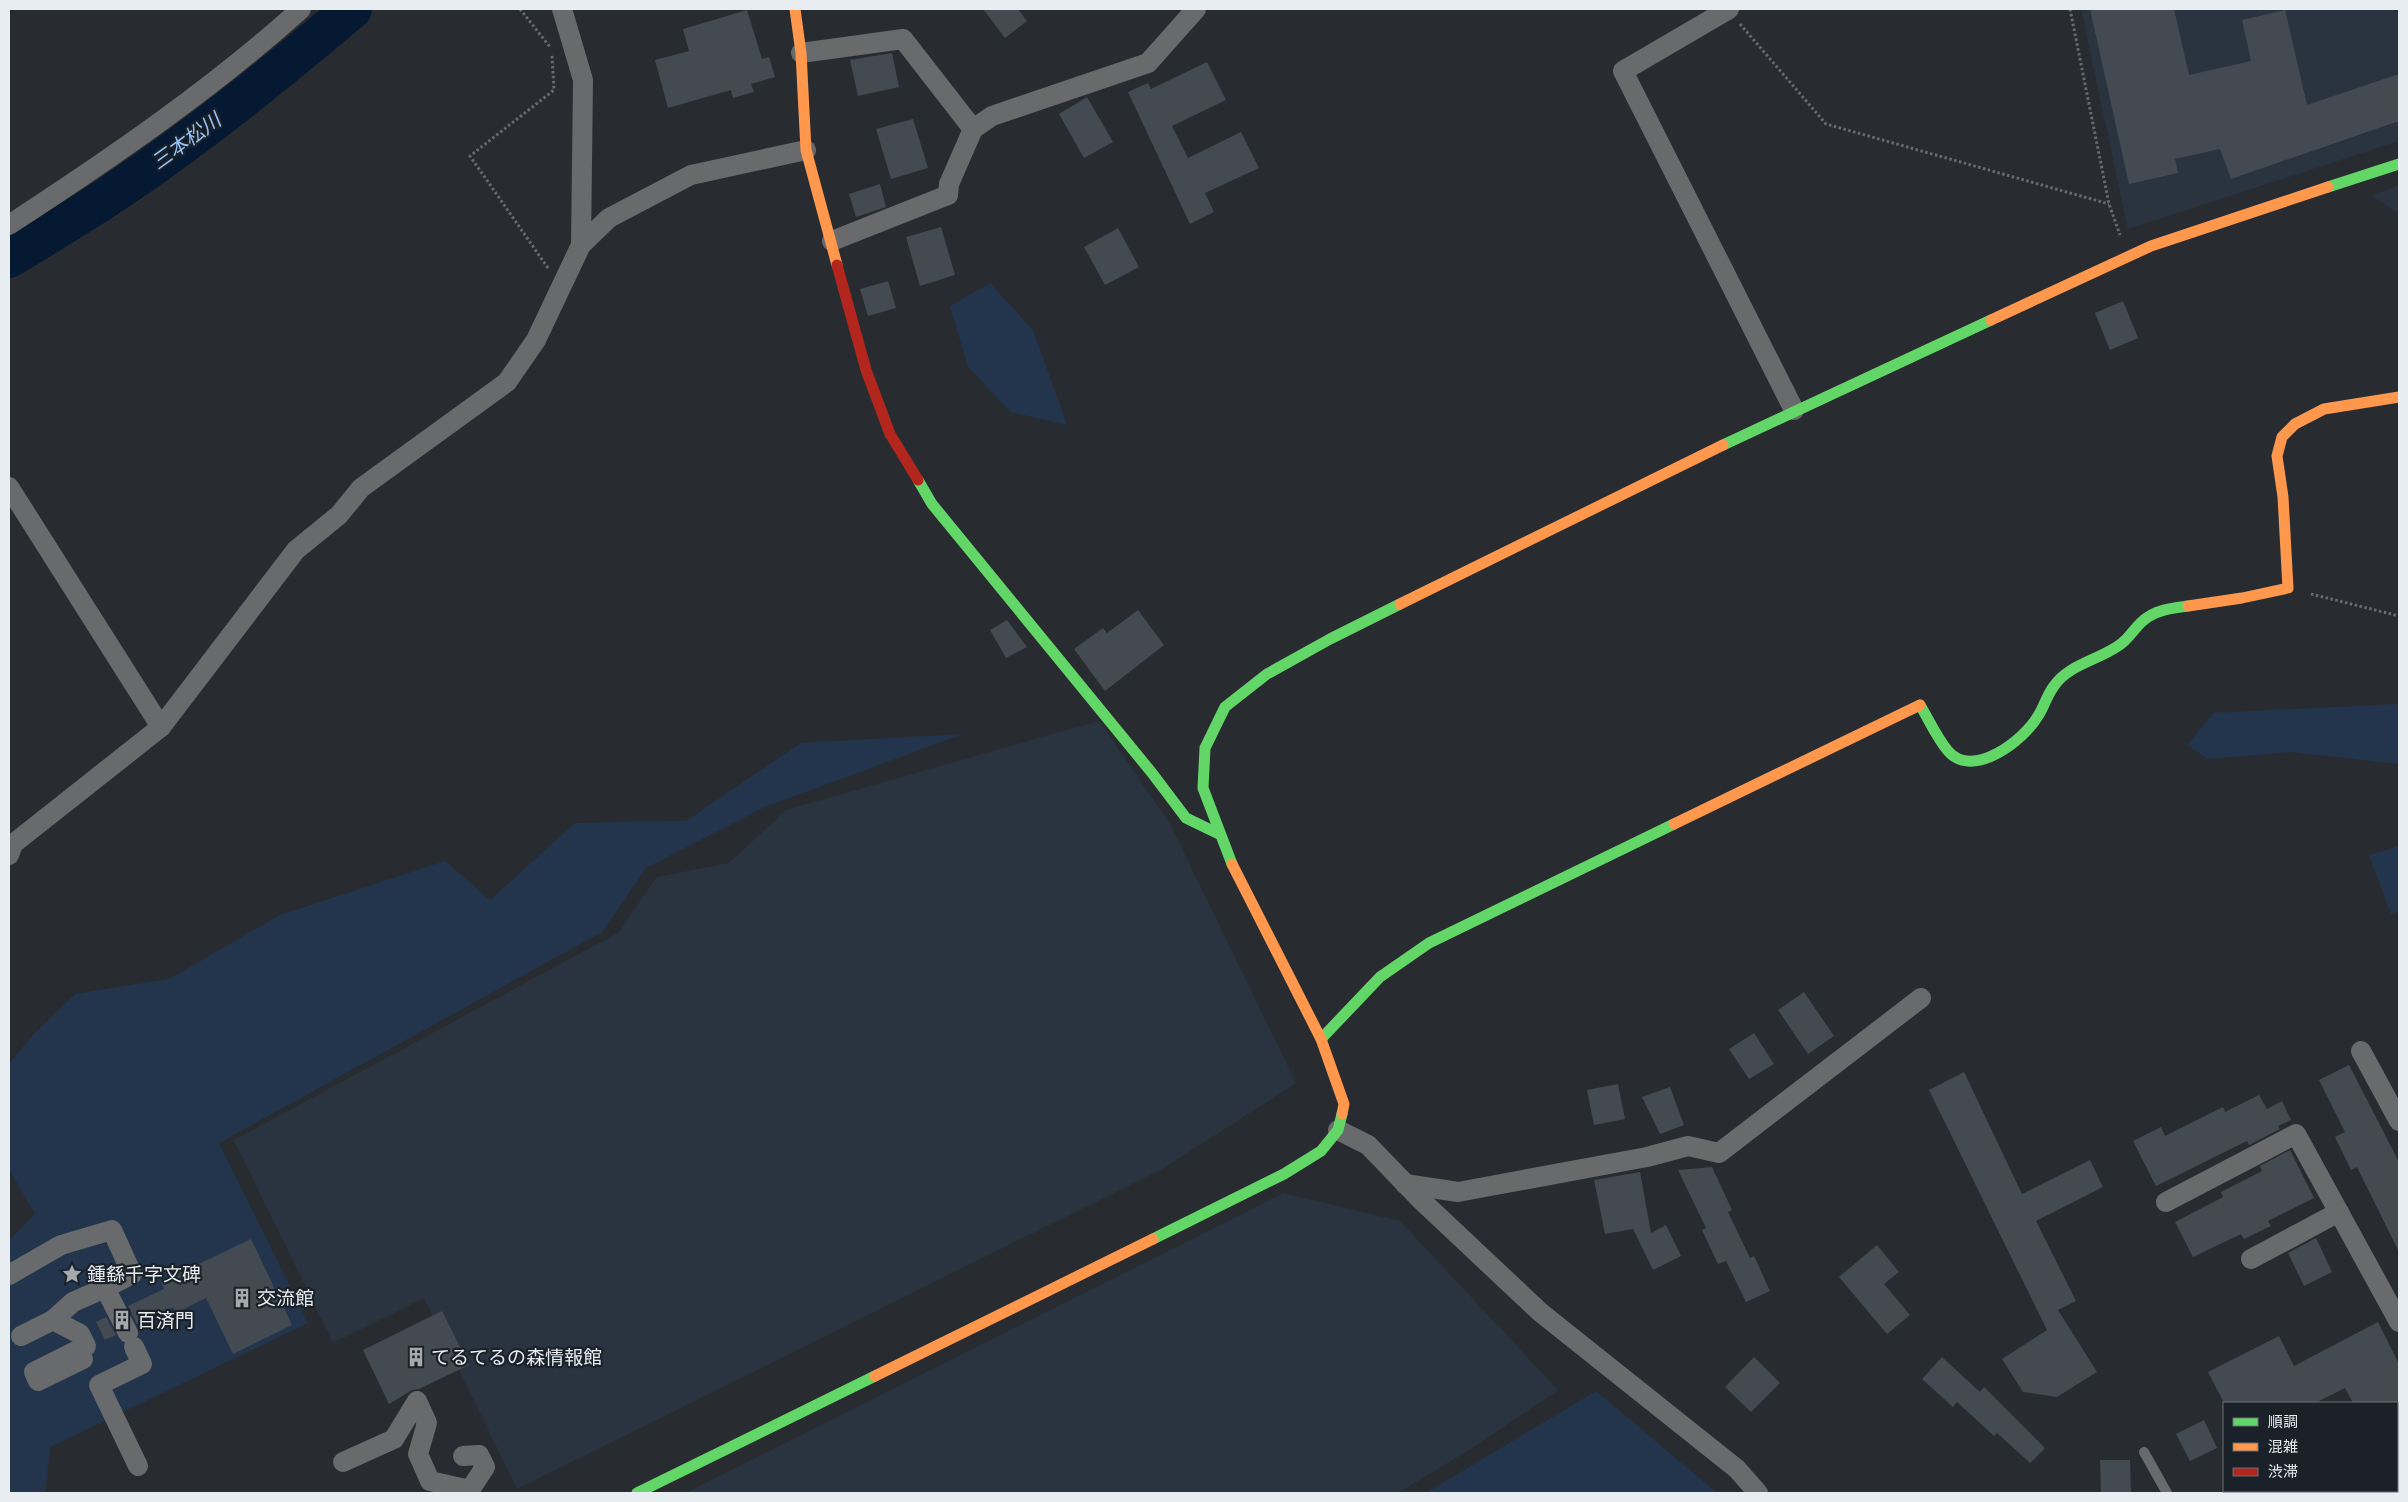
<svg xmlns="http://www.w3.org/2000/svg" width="2408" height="1502" viewBox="0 0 2408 1502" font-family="Cabin,'Noto Sans JP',sans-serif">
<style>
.built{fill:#2a3440}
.green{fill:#22354d}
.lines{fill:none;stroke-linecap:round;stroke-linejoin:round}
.river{stroke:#051932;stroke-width:40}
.building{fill:#434a52}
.path{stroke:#686a6c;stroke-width:3;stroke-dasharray:2.5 2.5;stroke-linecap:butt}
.lane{stroke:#696a6c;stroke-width:10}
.street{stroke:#696a6c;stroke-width:20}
.fast{stroke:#63d668;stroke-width:11}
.slow{stroke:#ff974d;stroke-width:11}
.jam{stroke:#b3261e;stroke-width:11}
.labels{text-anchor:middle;stroke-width:4.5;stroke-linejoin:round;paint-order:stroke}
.poi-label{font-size:19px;fill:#e8edf2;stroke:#1b2129;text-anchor:start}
.water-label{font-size:20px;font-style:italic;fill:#99c4fa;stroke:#1b2129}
</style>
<rect width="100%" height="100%" fill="#282c30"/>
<g class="built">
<path d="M2081 9H2389L2399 13V141L2128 229Z"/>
<path d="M2399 185V214L2372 196Z"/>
<path d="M1099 721 1170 824 1296 1083 1164 1168 517 1489 424 1298 333 1343 234 1140 618 933 657 877 729 863 786 810Z"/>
<path d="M1283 1193 1400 1221 1558 1390 1469 1450 1398 1493H686Z"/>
</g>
<g class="green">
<path d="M990 283 1033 330 1067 425 1011 412 968 367 950 306Z"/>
<path d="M2399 704V764L2292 752 2207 759 2188 745 2213 713Z"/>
<path d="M963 734 765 807 646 868 602 932 219 1143 308 1323 50 1447 45 1493H9V1241L35 1214 9 1169V1064L31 1037 75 994 169 979 280 915 445 861 490 900 575 823 686 821 801 743Z"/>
<path d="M2399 846V911L2391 914 2369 855Z"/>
<path d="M1596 1391 1717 1493H1426Z"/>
</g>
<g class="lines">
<path class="river" d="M9 258C43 237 78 217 112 194 196 138 275 74 352 9"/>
</g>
<g class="building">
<path d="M983 9H1018L1027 21 1005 38Z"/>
<path d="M2090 9H2174L2189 75 2251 61 2242 20 2285 10 2307 105 2399 74V121L2231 179 2220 149 2175 159 2178 173 2129 184Z"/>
<path d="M747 10 762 59 769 57 775 77 751 84 754 92 733 98 731 90 668 108 655 60 689 51 683 29Z"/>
<path d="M892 53 899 87 858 96 850 60Z"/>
<path d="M1207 62 1226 100 1172 126 1188 158 1241 132 1259 168 1205 193 1214 212 1190 224 1128 92 1148 83 1151 89Z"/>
<path d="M1087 97 1113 142 1084 158 1059 114Z"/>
<path d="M913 119 928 168 891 179 876 129Z"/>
<path d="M880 184 886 207 856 217 849 194Z"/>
<path d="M941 227 955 275 920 286 906 237Z"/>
<path d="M1118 228 1139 267 1105 285 1084 247Z"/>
<path d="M888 281 896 308 868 316 860 289Z"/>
<path d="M2123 301 2138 338 2110 350 2095 313Z"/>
<path d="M1138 610 1164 645 1105 691 1074 649 1103 628 1107 633Z"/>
<path d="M1007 620 1027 647 1006 658 990 630Z"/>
<path d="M1804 992 1834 1036 1808 1054 1778 1010Z"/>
<path d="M1754 1033 1774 1064 1749 1079 1729 1049Z"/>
<path d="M2349 1065 2399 1162V1252L2357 1167 2351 1170 2335 1137 2345 1132 2319 1080Z"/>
<path d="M1964 1072 2022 1194 2090 1160 2103 1187 2036 1221 2076 1301 2058 1310 2097 1372 2057 1397 2023 1392 2002 1359 2047 1330 1929 1090Z"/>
<path d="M1618 1084 1625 1119 1594 1125 1587 1090Z"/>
<path d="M1670 1087 1684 1125 1660 1134 1642 1097Z"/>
<path d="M2259 1095 2267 1109 2282 1101 2291 1120 2278 1126 2280 1129 2249 1145 2247 1141 2156 1186 2133 1141 2161 1127 2165 1136 2223 1107 2225 1112Z"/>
<path d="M2290 1150 2314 1198 2268 1221 2271 1226 2244 1239 2241 1234 2193 1257 2175 1222 2223 1197 2221 1192 2262 1171 2260 1166Z"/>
<path d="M1712 1167 1732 1210 1728 1212 1750 1258 1754 1256 1770 1291 1746 1302 1726 1261 1718 1264 1702 1230 1706 1228 1678 1170Z"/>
<path d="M1640 1172 1651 1233 1666 1225 1681 1256 1653 1270 1633 1229 1605 1234 1594 1180Z"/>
<path d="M2316 1238 2332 1272 2304 1286 2288 1253Z"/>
<path d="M251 1239 292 1325 233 1354 206 1298 176 1313 173 1307 137 1324 128 1306 164 1289 161 1282Z"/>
<path d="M1877 1245 1899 1272 1884 1284 1910 1315 1887 1334 1839 1277Z"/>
<path d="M442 1311 469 1365 419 1389 412 1390 389 1404 363 1350Z"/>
<path d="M106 1317 116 1335 105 1340 96 1322Z"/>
<path d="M2378 1322 2399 1364V1403H2353L2345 1388 2315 1403H2224L2208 1372 2279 1336 2294 1366Z"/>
<path d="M1754 1357 1780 1383 1751 1412 1725 1387Z"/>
<path d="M1942 1357 1980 1392 1984 1387 2045 1448 2030 1463 1997 1433 1994 1436 1957 1402 1953 1407 1922 1379Z"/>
<path d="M2204 1420 2217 1448 2190 1461 2176 1434Z"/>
<path d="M2100 1460H2130L2131 1493H2101Z"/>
</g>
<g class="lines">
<g class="path">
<path d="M520 9 550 47"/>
<path d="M2070 9 2109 204 2120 235"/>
<path d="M1740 24 1826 124 2109 204"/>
<path d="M548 268 470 156 554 90 552 55"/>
<path d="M2311 594 2399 616"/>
</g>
<path class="lane" d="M2144 1452 2167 1493"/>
<g class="street">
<path d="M562 9 583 80 581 245"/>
<path d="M1729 9 1623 71 1794 410"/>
<path d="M801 53 903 39 973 129"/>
<path d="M9 225C110 159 211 90 301 9"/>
<path d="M832 241 948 195 949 184 973 129 992 116 1148 63 1196 9"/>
<path d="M9 487 161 727"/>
<path d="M9 855 13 844 161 727 296 550 339 515 361 488 507 382 536 340 581 245 609 218 691 175 806 150"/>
<path d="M2361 1051 2399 1121"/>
<path d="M1338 1130 1368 1145 1422 1201 1540 1312 1737 1469 1758 1493"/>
<path d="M1405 1184 1458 1192 1647 1157 1688 1146 1719 1153 1921 998"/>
<path d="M2166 1202 2296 1134 2399 1322"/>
<path d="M2251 1259 2339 1212"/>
<path d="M9 1275 61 1245 112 1230 132 1274 105 1288 128 1333"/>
<path d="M53 1320 80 1334 86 1346 34 1372 38 1381 83 1359"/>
<path d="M21 1336 53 1320 73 1302 105 1288"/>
<path d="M134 1347 142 1364 99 1385 138 1466"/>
<path d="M2397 1437 2399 1435"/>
<path d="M343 1462 394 1439 417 1401 427 1423 418 1454 430 1481 470 1490 485 1467 479 1455 463 1456"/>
<path d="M2297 1493 2301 1491"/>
</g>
<g class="fast">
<path d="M2328 187 2399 164"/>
<path d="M1723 445 1991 320"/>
<path d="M918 480 932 504 1152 773 1186 818 1219 834"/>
<path d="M1920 705C1929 720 1937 738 1948 751 1973 780 2024 740 2038 716 2044 707 2047 695 2054 686 2068 665 2098 660 2118 646 2130 639 2136 624 2148 617 2160 609 2174 608 2188 606"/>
<path d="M1232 864 1203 788 1205 748 1225 707 1267 674 1330 639 1400 604"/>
<path d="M1321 1039 1380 977 1429 943 1674 824"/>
<path d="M1153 1239 1284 1174 1321 1151 1338 1130 1342 1114"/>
<path d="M637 1493 875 1376"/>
</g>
<g class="slow">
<path d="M795 9 801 53 806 150 837 265"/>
<path d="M1991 320 2151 246 2328 187"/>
<path d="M1400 604 1723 445"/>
<path d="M2188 606 2242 598 2288 588 2283 497 2277 456 2282 437 2295 424 2324 409 2399 397"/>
<path d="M1674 824 1920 705"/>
<path d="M1232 864 1321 1039 1344 1104 1342 1114"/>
<path d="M875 1376 1153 1239"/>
</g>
<path class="jam" d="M837 265 866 370 890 434 918 480"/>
</g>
<defs>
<symbol id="sight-bare" viewBox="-9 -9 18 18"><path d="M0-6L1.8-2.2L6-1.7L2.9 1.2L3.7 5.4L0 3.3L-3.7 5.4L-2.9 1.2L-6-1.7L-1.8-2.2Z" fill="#a5a9ae" stroke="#1b2129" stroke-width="2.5" paint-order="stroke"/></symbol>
<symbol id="building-bare" viewBox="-9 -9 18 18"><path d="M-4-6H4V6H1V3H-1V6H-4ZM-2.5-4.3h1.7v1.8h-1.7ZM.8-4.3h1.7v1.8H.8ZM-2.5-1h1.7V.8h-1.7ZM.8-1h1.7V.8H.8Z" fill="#a5a9ae" stroke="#1b2129" stroke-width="2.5" paint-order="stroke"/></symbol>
</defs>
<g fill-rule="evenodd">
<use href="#sight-bare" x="58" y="1260" width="28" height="28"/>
<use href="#building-bare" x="228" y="1284" width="28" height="28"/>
<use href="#building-bare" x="108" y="1306" width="28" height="28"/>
<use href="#building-bare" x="402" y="1343" width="28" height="28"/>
</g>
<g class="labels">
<g class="poi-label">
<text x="87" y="1281">鍾繇千字文碑</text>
<text x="257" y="1305">交流館</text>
<text x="137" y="1327">百済門</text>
<text x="431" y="1364">てるてるの森情報館</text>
</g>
<g class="water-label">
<text transform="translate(186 141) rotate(-36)" y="7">三本松川</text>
</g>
</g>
<rect width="2408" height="1502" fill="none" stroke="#e8edf2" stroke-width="20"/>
<rect x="2223" y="1402" width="175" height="90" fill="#1b2129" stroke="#6d7379"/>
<rect x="2233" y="1418" width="25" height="8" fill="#63d668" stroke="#6d7379"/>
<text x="2268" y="1427" font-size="15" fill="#e8edf2">順調</text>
<rect x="2233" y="1443" width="25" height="8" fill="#ff974d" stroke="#6d7379"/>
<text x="2268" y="1452" font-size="15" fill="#e8edf2">混雑</text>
<rect x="2233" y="1468" width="25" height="8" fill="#b3261e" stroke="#6d7379"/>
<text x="2268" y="1477" font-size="15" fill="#e8edf2">渋滞</text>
</svg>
